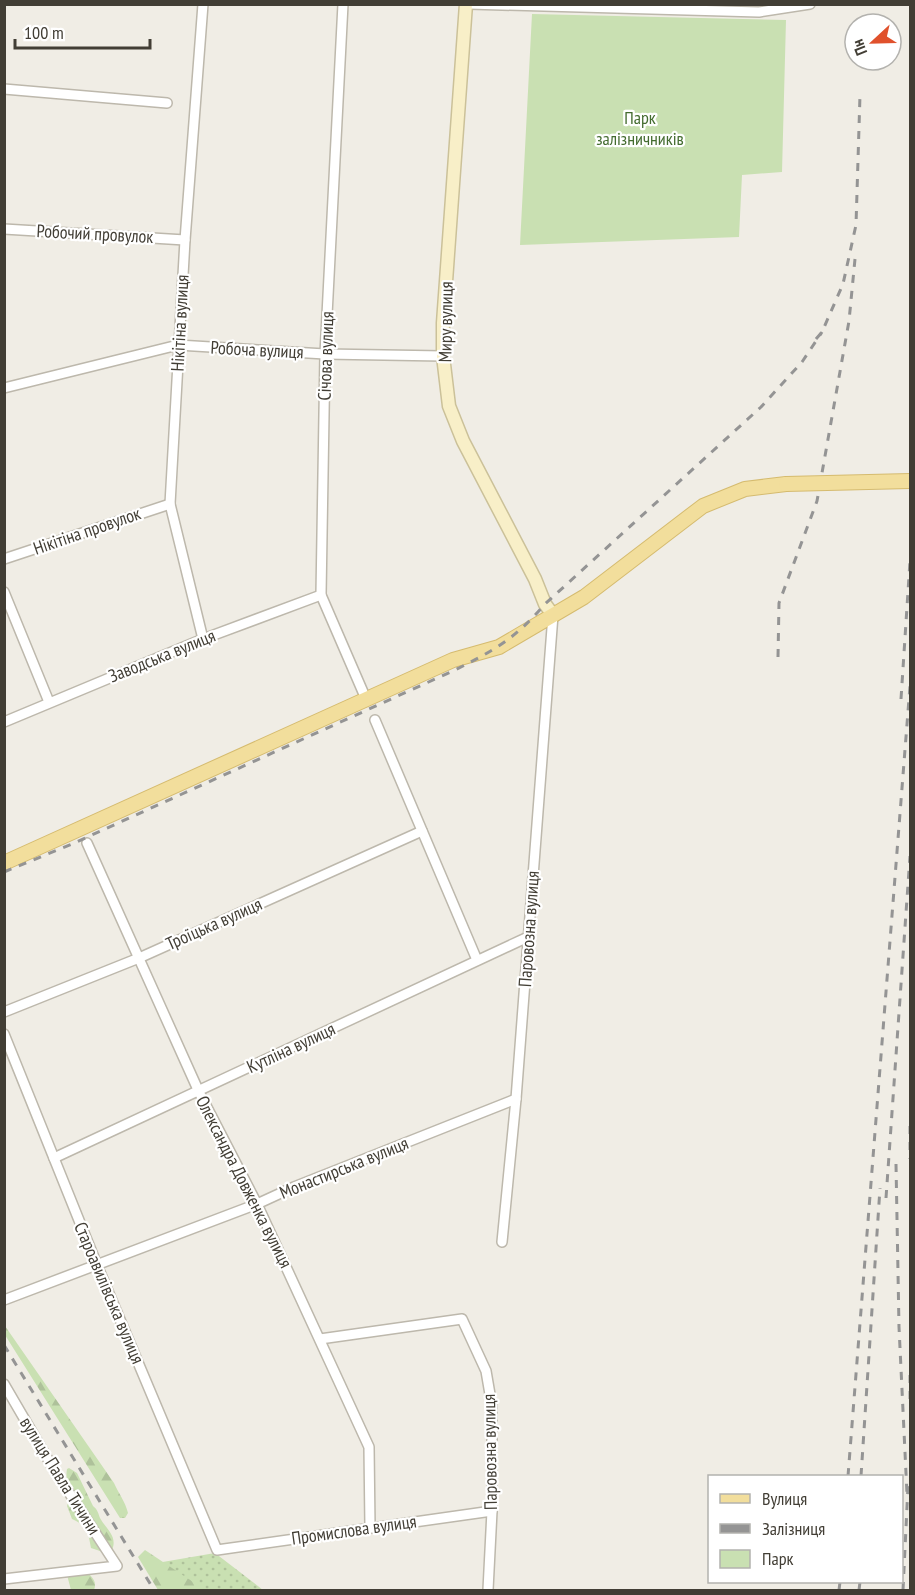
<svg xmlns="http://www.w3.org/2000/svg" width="915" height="1595" viewBox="0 0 915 1595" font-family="'PT Sans Narrow',sans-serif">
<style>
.grass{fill:url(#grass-dots)}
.forest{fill:url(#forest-firs)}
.green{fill:#c9e0b2}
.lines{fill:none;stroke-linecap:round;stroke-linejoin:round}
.street-casing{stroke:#bdb8ac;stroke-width:12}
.secondary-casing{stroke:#cbc199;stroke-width:15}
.primary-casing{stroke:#d5bb6f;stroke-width:16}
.street{stroke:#fff;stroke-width:9}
.secondary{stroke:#f8efc8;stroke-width:12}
.primary{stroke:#f2de9c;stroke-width:14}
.rail{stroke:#949494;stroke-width:3;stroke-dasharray:8 8;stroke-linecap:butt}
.primary-bridge-casing{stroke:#d5bb6f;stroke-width:16;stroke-linecap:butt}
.primary-bridge{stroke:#f2de9c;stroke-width:14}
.labels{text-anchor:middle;stroke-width:4.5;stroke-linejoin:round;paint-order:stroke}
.park-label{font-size:18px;fill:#446c30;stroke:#fff}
.street-label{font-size:18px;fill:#423e35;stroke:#fff}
</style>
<defs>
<pattern id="grass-dots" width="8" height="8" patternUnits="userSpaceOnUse" patternTransform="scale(1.5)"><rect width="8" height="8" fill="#c9e0b2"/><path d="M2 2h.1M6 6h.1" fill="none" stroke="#aec19a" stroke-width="1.8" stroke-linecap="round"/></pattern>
<pattern id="forest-firs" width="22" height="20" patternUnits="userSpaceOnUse" patternTransform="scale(1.5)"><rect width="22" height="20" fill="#c9e0b2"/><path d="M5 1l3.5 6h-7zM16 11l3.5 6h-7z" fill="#aec19a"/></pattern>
</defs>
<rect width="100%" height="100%" fill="#f0ede5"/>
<path class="grass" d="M215 1553 263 1590H167L151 1564Z"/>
<g class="forest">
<path d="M5 1326 114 1483C119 1494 125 1501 128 1513L125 1518H120L5 1335Z"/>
<path d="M69 1468 77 1473 93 1506C98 1510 98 1513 100 1518 106 1529 118 1536 112 1550L103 1552 91 1548C88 1532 88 1526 72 1519L67 1506C75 1486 64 1485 67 1469Z"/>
<path d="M145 1550 205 1590H158L138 1557Z"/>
<path d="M87 1572C93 1578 97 1582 94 1590H71L67 1575Z"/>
</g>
<path class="green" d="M532 14 786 20 782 172 742 175 739 237 520 245Z"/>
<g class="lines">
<defs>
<g id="street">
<path d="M203 4 185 240 170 504 203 639"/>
<path d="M343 4 325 354 321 595 366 699"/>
<path d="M469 4 759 12 810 4"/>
<path d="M4 89 167 103"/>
<path d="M4 229 185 240"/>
<path d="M4 388 178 345 325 354 443 356"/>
<path d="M4 559 170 504"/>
<path d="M4 592 49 702"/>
<path d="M375 720 477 960"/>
<path d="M4 722 203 639 321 595"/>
<path d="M87 843 199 1092 257 1204 369 1447 370 1527"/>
<path d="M4 1012 139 958 422 831"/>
<path d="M4 1034 97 1265 217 1550 492 1511"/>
<path d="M54 1158 528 937"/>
<path d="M502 1242 516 1099 553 615"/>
<path d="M4 1300 257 1204 294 1187 516 1099"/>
<path d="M320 1339 462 1319 486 1371 492 1406V1511L488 1590"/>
<path d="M4 1384 53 1468 117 1566 4 1579"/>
</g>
<path id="secondary" d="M466 4 443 323V356L449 406 463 441 535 579 545 604 553 615"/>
<path id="primary" d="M4 863 453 660 499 647 584 597 703 506 745 489 786 484"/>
</defs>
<use href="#street" class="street-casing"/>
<use href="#secondary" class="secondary-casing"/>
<use href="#primary" class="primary-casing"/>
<use href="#street" class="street"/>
<use href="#secondary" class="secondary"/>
<use href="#primary" class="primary"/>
<g class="rail">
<path d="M816 339 822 332 843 284 856 225 860 95"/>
<path d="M778 657 779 603 817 501 849 321 855 259"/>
<path d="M901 699 910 561"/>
<path d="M4 872 72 844 455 670C495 650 516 638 545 604L761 407 802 362 822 332"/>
<path d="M910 1126V1159"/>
<path d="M896 1164 899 1327 907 1494"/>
<path d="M886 1198 910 856"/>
<path d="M4 1345 154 1590"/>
<path d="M910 1399V1370"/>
<path d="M848 1476 910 686"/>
<path d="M861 1476 880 1188"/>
<path d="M839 1590 840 1582"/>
<path d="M859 1590 860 1582"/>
<path d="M903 1590 908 1486"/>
</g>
<defs>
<path id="primary-bridge" d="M786 484 910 481"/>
</defs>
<use href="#primary-bridge" class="primary-bridge-casing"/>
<use href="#primary-bridge" class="primary-bridge"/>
</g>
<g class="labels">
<g class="park-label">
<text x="640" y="124">Парк<tspan x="640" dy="21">залізничників</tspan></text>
</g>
<g class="street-label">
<text transform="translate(95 234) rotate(3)" y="6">Робочий провулок</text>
<text transform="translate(446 322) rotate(-89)" y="6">Миру вулиця</text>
<text transform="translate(180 323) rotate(-87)" y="6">Нікітіна вулиця</text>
<text transform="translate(257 350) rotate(3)" y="6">Робоча вулиця</text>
<text transform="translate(326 356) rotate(-88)" y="6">Січова вулиця</text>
<text transform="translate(87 531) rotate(-19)" y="6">Нікітіна провулок</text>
<text transform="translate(162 656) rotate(-22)" y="6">Заводська вулиця</text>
<text transform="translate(214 924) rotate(-24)" y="6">Троїцька вулиця</text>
<text transform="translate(529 929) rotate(-86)" y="6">Паровозна вулиця</text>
<text transform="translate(291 1048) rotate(-25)" y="6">Кутліна вулиця</text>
<text transform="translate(344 1168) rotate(-22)" y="6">Монастирська вулиця</text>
<text transform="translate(244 1182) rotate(63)" y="6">Олександра Довженка вулиця</text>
<text transform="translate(109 1293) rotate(67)" y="6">Староавилівська вулиця</text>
<text transform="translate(490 1452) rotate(-91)" y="6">Паровозна вулиця</text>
<text transform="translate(60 1476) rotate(58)" y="6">вулиця Павла Тичини</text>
<text transform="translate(354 1530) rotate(-8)" y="6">Промислова вулиця</text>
</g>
</g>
<rect width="915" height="1595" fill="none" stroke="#423e35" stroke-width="12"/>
<rect x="708" y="1475" width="195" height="108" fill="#ffffff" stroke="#b3b2ae" stroke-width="1.5"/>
<rect x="720" y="1494" width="30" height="9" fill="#f2de9c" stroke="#b3b2ae" stroke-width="1.5"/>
<text x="762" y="1505" font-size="18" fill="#423e35">Вулиця</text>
<rect x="720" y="1524" width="30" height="9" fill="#949494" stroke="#b3b2ae" stroke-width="1.5"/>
<text x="762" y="1535" font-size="18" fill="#423e35">Залізниця</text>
<rect x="720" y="1550" width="30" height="18" fill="#c9e0b2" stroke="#b3b2ae" stroke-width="1.5"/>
<text x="762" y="1565" font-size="18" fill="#423e35">Парк</text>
<g transform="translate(873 42) rotate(248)"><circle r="28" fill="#ffffff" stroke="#b3b2ae" stroke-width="1.5"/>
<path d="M0-4.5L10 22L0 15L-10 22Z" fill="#e0512c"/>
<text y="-9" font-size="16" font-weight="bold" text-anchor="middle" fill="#423e35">Пн</text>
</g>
<path d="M15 39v9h135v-9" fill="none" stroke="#423e35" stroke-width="3"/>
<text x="24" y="39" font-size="18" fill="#423e35" stroke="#ffffff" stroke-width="4.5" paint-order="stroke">100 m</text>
</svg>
